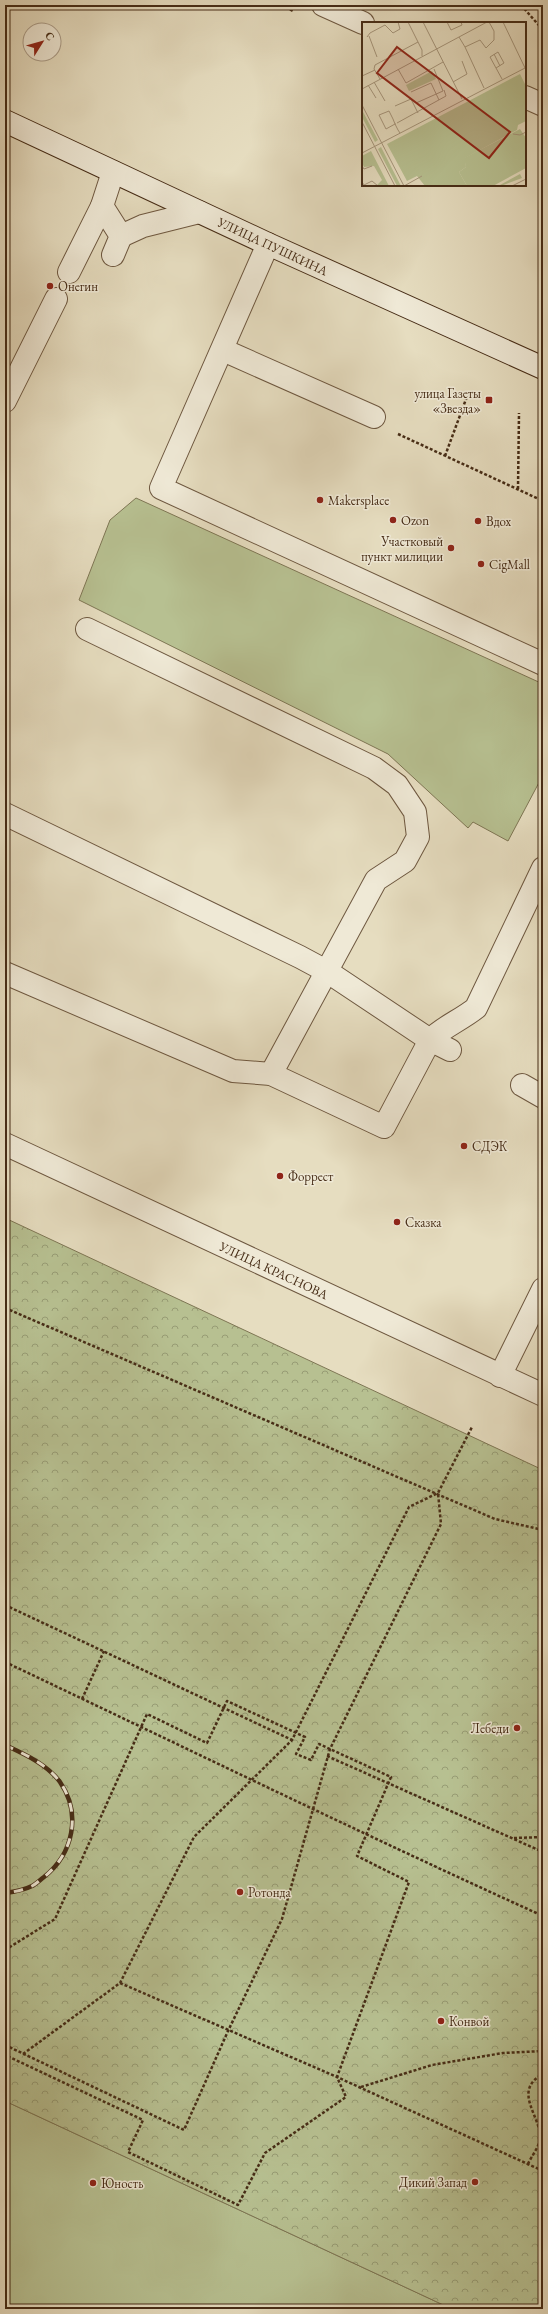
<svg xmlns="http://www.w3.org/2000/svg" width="548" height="2314" viewBox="0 0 548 2314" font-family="'EB Garamond',serif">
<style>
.grass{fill:#b7c091;stroke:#7e7654}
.park{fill:url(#park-crowns);stroke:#7e7654}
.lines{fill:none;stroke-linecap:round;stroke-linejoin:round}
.lane-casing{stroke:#6e5840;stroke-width:24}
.street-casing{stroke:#6e5840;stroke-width:24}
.secondary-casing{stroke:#462c16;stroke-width:24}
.path{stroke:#462c16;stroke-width:2.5;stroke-dasharray:3 2;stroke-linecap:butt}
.lane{stroke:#efe9d6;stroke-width:22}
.street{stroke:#efe9d6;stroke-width:22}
.secondary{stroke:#efe9d6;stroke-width:22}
.rail-casing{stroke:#462c16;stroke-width:4.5}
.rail{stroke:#efe9d6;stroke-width:3;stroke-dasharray:9;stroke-linecap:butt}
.poi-dot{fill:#8f2418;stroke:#efe9d6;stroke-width:1.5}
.labels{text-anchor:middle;stroke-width:3;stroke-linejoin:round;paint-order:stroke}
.street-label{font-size:13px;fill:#462c16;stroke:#efe9d6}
.poi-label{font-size:13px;fill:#462c16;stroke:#efe9d6;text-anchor:start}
.inset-road{fill:none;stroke:#a6967c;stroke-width:1}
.view{fill:#8f2418;fill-opacity:0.15;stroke:#8f2418;stroke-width:2}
.inset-edge{fill:none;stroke:#462c16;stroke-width:2}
</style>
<defs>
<pattern id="park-crowns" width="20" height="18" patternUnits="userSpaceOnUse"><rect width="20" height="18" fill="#b7c091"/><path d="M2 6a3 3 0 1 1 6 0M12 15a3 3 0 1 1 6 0" fill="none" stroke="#979c75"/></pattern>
</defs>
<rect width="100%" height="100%" fill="#e6ddc0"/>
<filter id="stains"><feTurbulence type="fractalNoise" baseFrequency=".005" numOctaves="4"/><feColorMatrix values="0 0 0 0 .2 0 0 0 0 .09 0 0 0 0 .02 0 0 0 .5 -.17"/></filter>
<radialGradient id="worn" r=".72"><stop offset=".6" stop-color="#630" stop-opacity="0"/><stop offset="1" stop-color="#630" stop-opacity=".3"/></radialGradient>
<g class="grass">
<path d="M136 498 543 684V775L508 841 473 822 468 828 388 754 79 600 110 520Z"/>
<path d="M5 2101 452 2309H5Z"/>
</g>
<path class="park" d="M5 1218 543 1470V2309H452L5 2101Z"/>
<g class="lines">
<defs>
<g id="lane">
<path d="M323 5 363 23"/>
<path d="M525 97 543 105"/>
<path d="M113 172 102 206 121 236 113 255"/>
<path d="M121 236 143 226 199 212"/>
<path d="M268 244 161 488 543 664"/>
<path d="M69 272 102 206"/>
<path d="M223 350 374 417"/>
<path d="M5 401 56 299"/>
<path d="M87 629 374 768 397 785 415 812 418 837 405 861 376 880 271 1074"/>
<path d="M5 814 300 957 328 972 430 1040C443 1027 461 1020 476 1008L543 868"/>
<path d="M5 973 233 1071 271 1074 384 1127 430 1040 450 1050"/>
<path d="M522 1085 543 1097"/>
</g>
<g id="street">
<path d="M5 1144 543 1395"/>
<path d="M500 1376 543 1289"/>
</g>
<path id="secondary" d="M5 121 268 244 543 368"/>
</defs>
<use href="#lane" class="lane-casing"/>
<use href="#street" class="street-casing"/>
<use href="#secondary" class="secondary-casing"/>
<g class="path">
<path d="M281 5 293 11"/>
<path d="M521 5 543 30"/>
<path d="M398 434 543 501"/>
<path d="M445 456 469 391"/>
<path d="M518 489 519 413"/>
<path d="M5 1308 495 1519 543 1530"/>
<path d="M5 1605 292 1740"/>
<path d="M5 1662C184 1747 362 1834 543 1916"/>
<path d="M82 1699 104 1651"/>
<path d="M327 1756 543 1852"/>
<path d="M514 1838 543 1837"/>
<path d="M5 1950 55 1919 147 1714 207 1743 227 1701 305 1737 296 1754 311 1760 319 1744 391 1777 357 1856 409 1882 337 2077 346 2097 265 2153 238 2205 128 2152 143 2120 5 2055"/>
<path d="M120 1983 337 2077 543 2171"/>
<path d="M5 2045 184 2130 228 2031 282 1919 330 1749 441 1524 438 1493 472 1427"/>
<path d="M23 2054 120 1983 194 1837 292 1740 409 1507 438 1493"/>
<path d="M361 2087 432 2065 503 2053 543 2051"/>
<path d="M528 2164C531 2157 539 2147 540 2139 542 2117 511 2091 543 2074"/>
</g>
<use href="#lane" class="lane"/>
<use href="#street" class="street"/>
<use href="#secondary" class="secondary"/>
<defs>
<path id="rail" d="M5 1745C24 1754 47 1764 60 1782 82 1814 73 1854 44 1877 40 1880 36 1884 32 1886 24 1890 13 1892 5 1893"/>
</defs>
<use href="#rail" class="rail-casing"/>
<use href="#rail" class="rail"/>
</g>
<g class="poi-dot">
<circle cx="50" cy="286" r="4"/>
<rect x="485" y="396" width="8" height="8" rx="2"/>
<circle cx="320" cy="500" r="4"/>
<circle cx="393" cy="520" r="4"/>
<circle cx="478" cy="521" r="4"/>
<circle cx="451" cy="548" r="4"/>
<circle cx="481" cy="564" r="4"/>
<circle cx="464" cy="1146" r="4"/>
<circle cx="280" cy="1176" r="4"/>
<circle cx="397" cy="1222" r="4"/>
<circle cx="517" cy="1728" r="4"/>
<circle cx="240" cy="1892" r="4"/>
<circle cx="441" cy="2021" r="4"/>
<circle cx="475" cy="2182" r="4"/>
<circle cx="93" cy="2183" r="4"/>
</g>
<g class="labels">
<g class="street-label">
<text transform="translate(273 246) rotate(25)" y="5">УЛИЦА ПУШКИНА</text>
<text transform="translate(274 1270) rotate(25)" y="5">УЛИЦА КРАСНОВА</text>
</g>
<g class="poi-label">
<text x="58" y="291">Онегин</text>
<text x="481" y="398" text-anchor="end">улица Газеты<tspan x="481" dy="15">«Звезда»</tspan></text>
<text x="328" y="505">Makersplace</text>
<text x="401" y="525">Ozon</text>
<text x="486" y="526">Вдох</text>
<text x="443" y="546" text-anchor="end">Участковый<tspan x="443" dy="15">пункт милиции</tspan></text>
<text x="489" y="569">CigMall</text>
<text x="472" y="1151">СДЭК</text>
<text x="288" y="1181">Форрест</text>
<text x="405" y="1227">Сказка</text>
<text x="509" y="1733" text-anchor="end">Лебеди</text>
<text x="248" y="1897">Ротонда</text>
<text x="449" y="2026">Конвой</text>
<text x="467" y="2187" text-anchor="end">Дикий Запад</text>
<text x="101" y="2188">Юность</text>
</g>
</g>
<g transform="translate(362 22)">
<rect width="164" height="164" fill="#e6ddc0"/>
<path d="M70 49 74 57 47 69 44 63ZM158 107 164 116V146L131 164H105L97 150 104 145 102 136ZM158 152 160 156 139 164 138 163Z" fill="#b7c091"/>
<path d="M9 129 27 164H14L20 158 12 144 2 145 0 141V134Z" fill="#b7c091"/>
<path d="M158 52 164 64V99L156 103 155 108 103 136 104 145 97 150 105 164H63L55 154 45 159 25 122ZM0 88 16 118 13 120 0 95ZM19 125 39 164H35L16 127Z" fill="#b7c091"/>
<path class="inset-road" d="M46 0 60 28V34M61 0 100 77M85 0 89 8 100 3 99 0M141 0 164 48M7 14 15 35M5 15 8 11 23 3 31 11 38 7 36 0M97 15 103 25 118 18 124 26 132 18V9L127 0M103 25 122 66M132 32 138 44M134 46 142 41 136 30 128 35 140 57M36 47 44 61 81 40M0 54 13 48M18 57 12 47 13 43 56 20M12 60 23 79M91 60 105 52 100 39M6 63 14 76M0 67 125 0M49 70 69 61 77 78M54 81 81 69 72 47M0 83 42 164M33 84 49 77 56 91M0 100 33 164M35 101 84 74 82 68M34 102H33L24 107 17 93 27 89 31 97 33 102 36 108 38 111M151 112 158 113 164 110M0 131 163 46M0 144 2 147 10 144M0 160 2 163 10 159 16 164M42 164 60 154M150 164 164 157"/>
<path class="view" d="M35 25 148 110 127 136 15 51Z"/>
<rect width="164" height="164" class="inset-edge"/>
</g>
<rect width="548" height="2314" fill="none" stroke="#e6ddc0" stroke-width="20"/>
<rect x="6" y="6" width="536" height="2302" fill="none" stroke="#462c16" stroke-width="2"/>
<rect x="10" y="10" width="528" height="2294" fill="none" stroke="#462c16"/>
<g transform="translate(42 42) rotate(53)"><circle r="19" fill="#efe9d6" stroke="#ab9d89"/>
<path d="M0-3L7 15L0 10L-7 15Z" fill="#8f2418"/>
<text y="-6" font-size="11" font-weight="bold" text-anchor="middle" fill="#462c16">С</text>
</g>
<rect width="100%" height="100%" filter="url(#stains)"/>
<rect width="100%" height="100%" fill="url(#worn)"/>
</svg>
